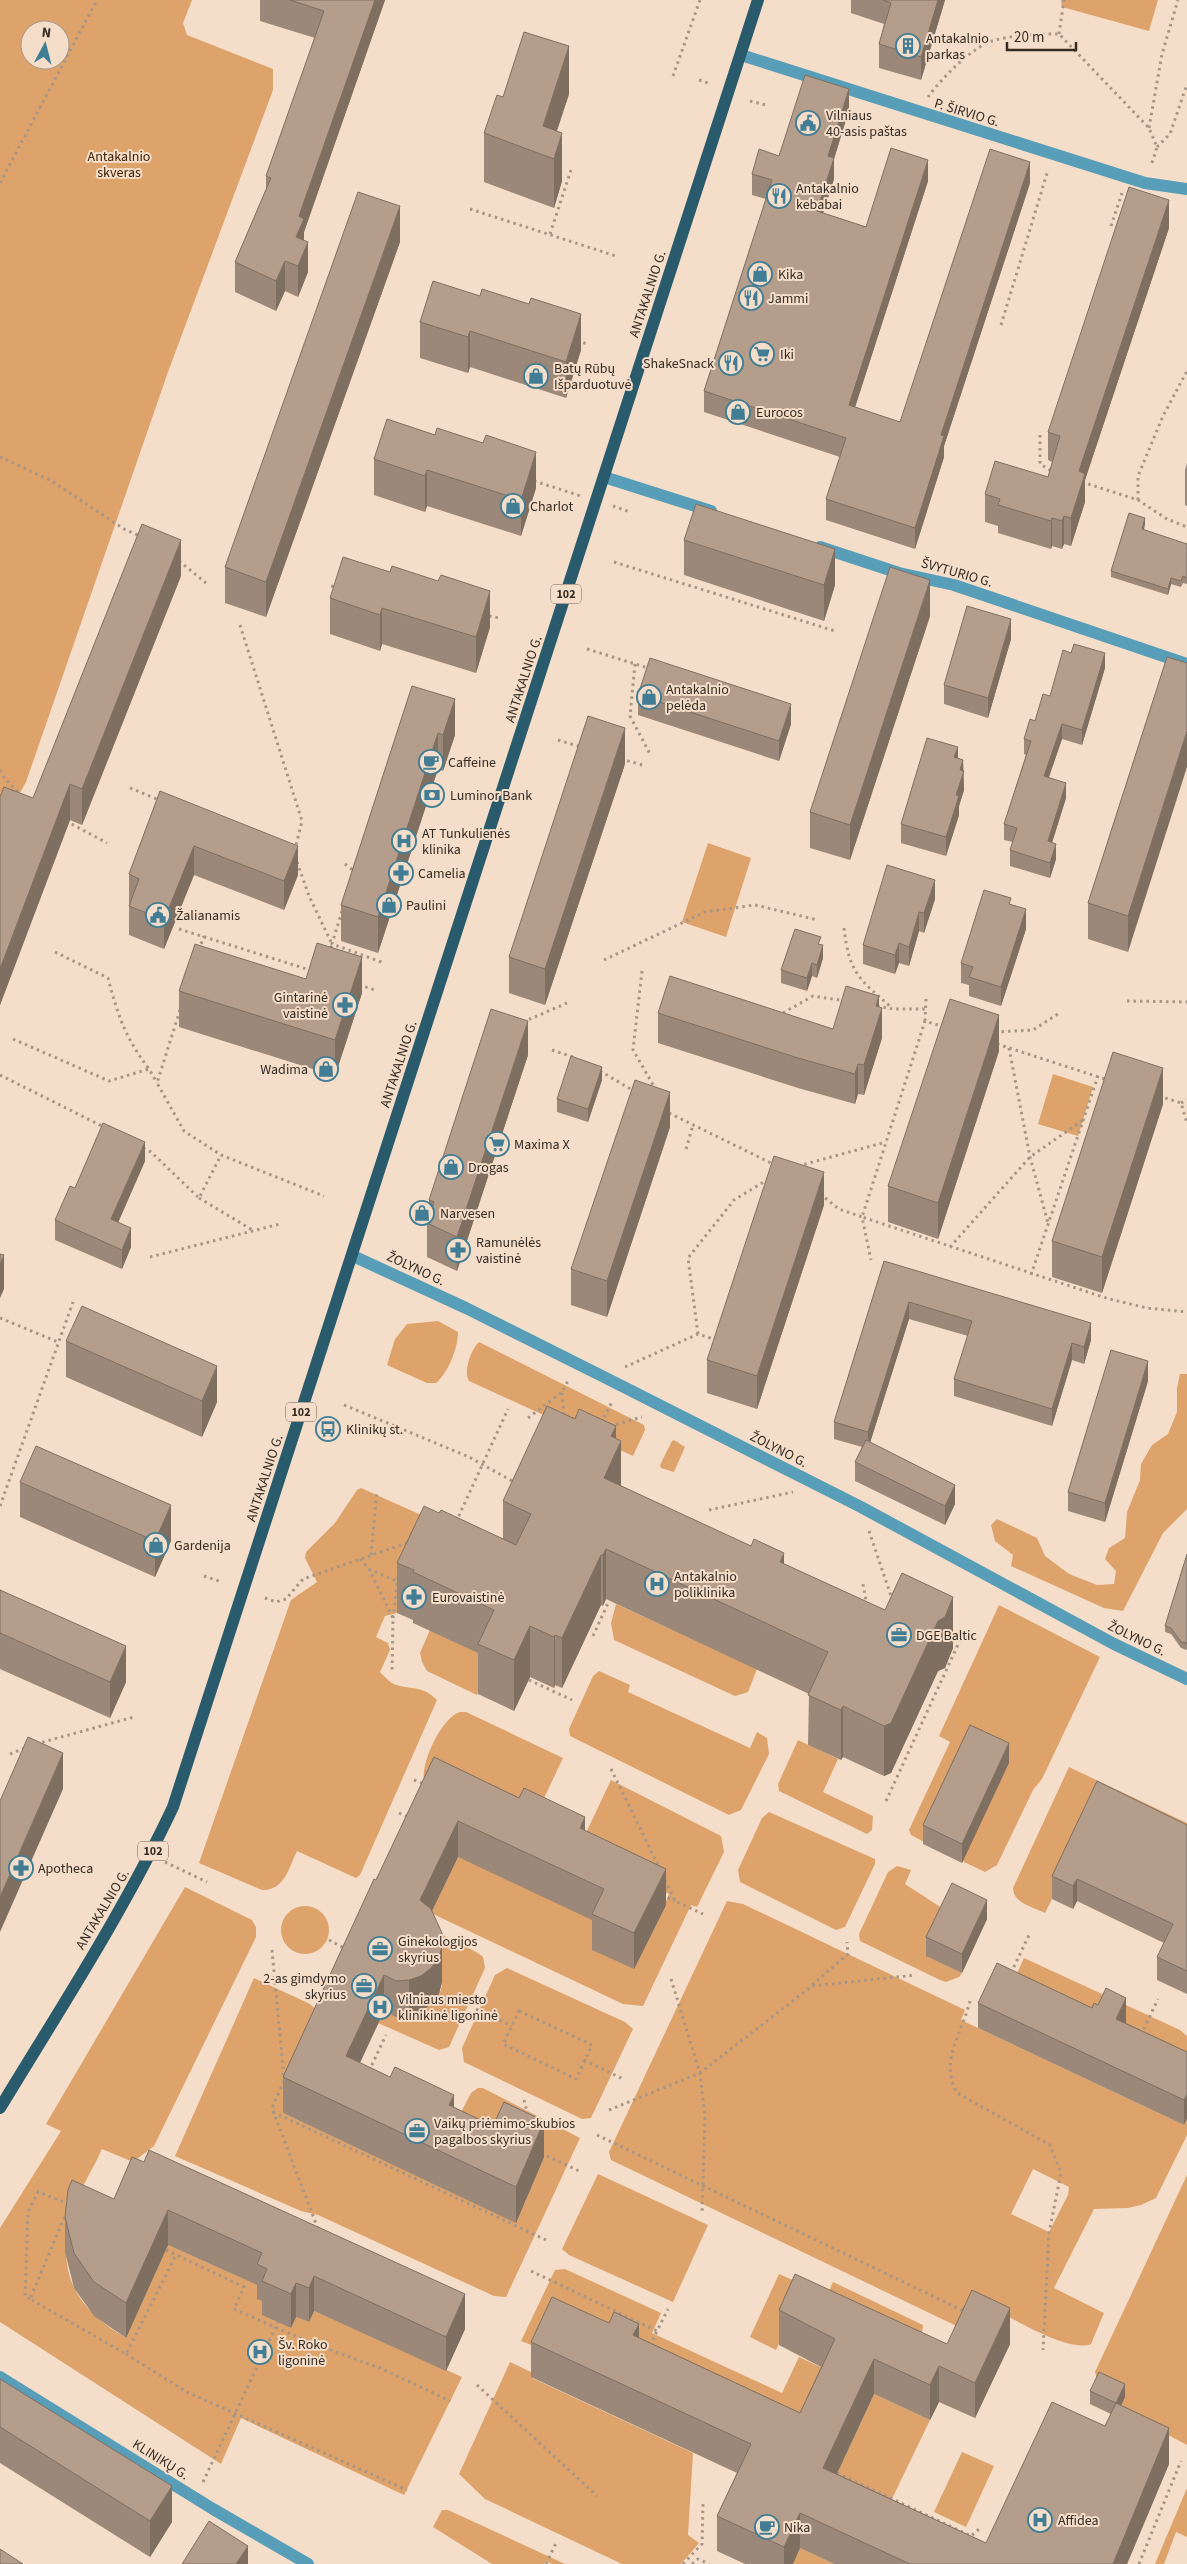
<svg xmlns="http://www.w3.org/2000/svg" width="1187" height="2564" viewBox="0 0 1187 2564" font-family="'Source Sans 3',sans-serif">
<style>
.green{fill:#dda36b;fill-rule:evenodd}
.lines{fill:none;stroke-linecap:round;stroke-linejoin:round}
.path{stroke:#a79686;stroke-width:3;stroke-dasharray:2.5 4;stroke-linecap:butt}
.minor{stroke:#599eb9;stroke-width:12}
.primary{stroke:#2a5b6d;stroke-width:12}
.wall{fill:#9b8878}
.shaded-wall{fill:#7e6f61}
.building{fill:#b49e8b;stroke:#7e6f61}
.labels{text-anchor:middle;stroke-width:4;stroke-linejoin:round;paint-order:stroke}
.shield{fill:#f5dec9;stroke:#6f6156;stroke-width:1}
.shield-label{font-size:12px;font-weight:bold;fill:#352c24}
.poi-label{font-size:14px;fill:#352c24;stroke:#f5dec9;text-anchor:start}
.street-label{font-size:14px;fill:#352c24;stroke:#f5dec9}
.park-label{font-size:14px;fill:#3e2305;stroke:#f5dec9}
</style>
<rect width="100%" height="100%" fill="#f5dec9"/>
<g class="green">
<path d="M0 0H192L183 23 187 35 273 69V90L168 372 26 782 20 793 2 796 0 795ZM30 30H60V60H30Z"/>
<path d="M1061 0H1158L1149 31 1062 7Z"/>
<path d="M708 843 751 858 726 937 682 922Z"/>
<path d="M1053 1074 1093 1087 1078 1136 1038 1124Z"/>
<path d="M438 1321 458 1332C458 1348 448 1373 436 1383H427L387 1365 395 1339 407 1324Z"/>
<path d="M479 1342 644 1425 645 1430 633 1456 469 1381C463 1371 471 1349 479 1342Z"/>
<path d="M1180 1374H1187V1509L1163 1533 1123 1611 1104 1608 1011 1566 1013 1555 995 1541 991 1525 997 1519 1037 1538 1045 1556 1069 1574 1097 1585 1114 1584 1116 1571 1105 1559 1109 1548 1125 1538 1127 1512 1140 1480 1141 1464 1152 1445 1168 1434 1177 1412V1388Z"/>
<path d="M674 1440 685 1447 674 1472 661 1468 660 1465 672 1441Z"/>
<path d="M361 1488 439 1523 397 1613 385 1616 376 1637 388 1643 390 1650 380 1672C384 1676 390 1683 396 1685 412 1690 422 1685 437 1700L360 1875 356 1878 297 1851C289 1868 284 1891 262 1890L199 1863 291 1600 317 1582 305 1558 306 1552 335 1523 357 1490Z"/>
<path d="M616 1604 757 1669 748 1692 735 1696 614 1640 611 1623Z"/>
<path d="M999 1605 1100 1657 1042 1779 1033 1790 997 1865 985 1872 962 1861 1009 1763 924 1842 911 1835 909 1830 950 1742 939 1736Z"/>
<path d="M430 1630 494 1660 477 1695 427 1671 422 1662 420 1653Z"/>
<path d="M599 1671 630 1685 628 1692 750 1748 757 1732 767 1738 769 1754 741 1810 729 1815 570 1736 569 1729 593 1676Z"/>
<path d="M460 1712H466L563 1758 536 1815 424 1779C421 1762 442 1717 460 1712Z"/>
<path d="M798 1740 838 1759 823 1792 873 1816 872 1830 867 1834 779 1791 778 1784Z"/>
<path d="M1069 1767 1187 1823V1847L1052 1899 1045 1913C1033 1907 1013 1903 1013 1888Z"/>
<path d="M611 1780 721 1836 724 1852 697 1907 691 1905 643 2006 623 2004 431 1913 458 1857 655 1927 669 1894 600 1862 584 1837Z"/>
<path d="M769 1812 875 1859V1864L845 1927 836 1930 740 1882 738 1870 762 1818Z"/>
<path d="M897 1866 911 1870 905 1884 948 1912 927 1956 962 1973 959 1977 946 1982 940 1980 860 1941 859 1934 888 1872Z"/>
<path d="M185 1887 252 1920 256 1927V1937L154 2146 133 2162 102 2149C93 2170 77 2193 71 2216 56 2273 76 2309 126 2338L168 2245 262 2287 267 2304 291 2328 296 2317 309 2322 314 2311 462 2377 404 2495 241 2418 221 2464 0 2322V2228L61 2131 46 2124Z"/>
<path d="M727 1901 743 1904 965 2010 961 2020 1184 2125 1187 2119V2135L1156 2198 1141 2205 1128 2208 1094 2209 1054 2288 1104 2313 1091 2344C1069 2353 1014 2319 992 2308L969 2332 611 2160 609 2152ZM1033 2169 1069 2187 1068 2195 1049 2232 1011 2214Z"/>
<circle cx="305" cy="1930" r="24"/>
<path d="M425 1926 478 1953 483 1957 485 1968 449 2047 439 2050 378 2023 384 2011C389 2013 393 2016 398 2016 417 2017 443 2003 442 1981 442 1969 430 1939 425 1926Z"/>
<path d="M1024 1958 1180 2030 1187 2036V2078L1008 1993Z"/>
<path d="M507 1968 625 2022 633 2029 591 2118 582 2119 464 2062 462 2048 495 1975Z"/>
<path d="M254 1978 310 2004 327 2020 283 2113 516 2222 526 2200 458 2118 471 2093 478 2088H483L580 2138 506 2297 494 2296 318 2215 301 2211 175 2156Z"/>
<path d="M598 2174 708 2225 673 2302 569 2255 562 2249Z"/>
<path d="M1187 2175V2445L1170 2436 1116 2416 1099 2385 1095 2372Z"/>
<path d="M565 2269 661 2313 652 2333 782 2393 799 2357 835 2374 800 2448 521 2341 555 2270Z"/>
<path d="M779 2274 806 2286 776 2350 750 2337Z"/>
<path d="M833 2282 923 2325 921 2340 817 2319Z"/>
<path d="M510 2362 533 2373 532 2378 693 2453 688 2535 699 2543 681 2564H622L485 2499 459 2474Z"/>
<path d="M874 2394 930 2420 888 2507 823 2503Z"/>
<path d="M962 2452 994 2466 966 2527 934 2512Z"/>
<path d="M1187 2488V2537L1176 2532 1164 2564H1155Z"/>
<path d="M442 2510H448L565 2564H552L546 2561 544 2564H492L433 2527Z"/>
<path d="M800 2548 834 2564H793Z"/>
</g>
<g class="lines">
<g class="path">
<path d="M1059 34 1064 0"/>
<path d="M673 76 700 0"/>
<path d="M699 80 708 83"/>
<path d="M928 97C941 79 971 48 992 41 1012 35 1038 34 1059 34L1149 128 1157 147 1151 166"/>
<path d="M750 101 766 105"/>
<path d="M1149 128 1162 54 1178 0"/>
<path d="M1157 147 1170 134 1187 84"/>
<path d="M0 183 97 0"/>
<path d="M470 209 616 256"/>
<path d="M1111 226 1122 193"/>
<path d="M550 234 571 170"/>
<path d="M1001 325 1048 170"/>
<path d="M577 341 588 344"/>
<path d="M1040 435V464L1053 472"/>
<path d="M0 457 50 480 124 529 140 536"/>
<path d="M534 481 581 496"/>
<path d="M1082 482 1138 500 1167 519 1187 527"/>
<path d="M1138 500V476L1163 416 1187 371"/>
<path d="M613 506 630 512"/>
<path d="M179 561 206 583"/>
<path d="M614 562 835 631"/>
<path d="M331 586 337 587"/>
<path d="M489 616 500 618"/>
<path d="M240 625 302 821 295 849"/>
<path d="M587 649 645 667H651"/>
<path d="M635 664 630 716 650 754"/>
<path d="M558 740 581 747"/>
<path d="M621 759 646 766"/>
<path d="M0 770 5 779 22 795"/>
<path d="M130 788 159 800"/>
<path d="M66 821 107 843"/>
<path d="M297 862 309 896 332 944 330 950"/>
<path d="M345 864 354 871"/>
<path d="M342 911 332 944 384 963"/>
<path d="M844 928C849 973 859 979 892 1008"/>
<path d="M179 929 313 971"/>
<path d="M199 950 204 936"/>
<path d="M55 952 108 978C118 1016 125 1037 149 1069"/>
<path d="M604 960 705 912 755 905 818 920"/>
<path d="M642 971 633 1050 656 1090"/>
<path d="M359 985 375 990"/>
<path d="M1127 1001 1187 1002"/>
<path d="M877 1006 893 1009H926"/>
<path d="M180 1010 157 1083 184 1131 221 1155 324 1196"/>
<path d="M783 1013 813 996 846 1001"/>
<path d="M925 1021 926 999"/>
<path d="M523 1022 567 1003"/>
<path d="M944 1027 925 1021 862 1217 1109 1299 1147 1308 1187 1312"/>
<path d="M995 1032 1033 1030 1061 1012"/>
<path d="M13 1039 109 1081 149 1069 157 1083"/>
<path d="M997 1044 1108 1080"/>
<path d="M1009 1048 1030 1157 1048 1223"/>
<path d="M552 1050 573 1057"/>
<path d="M600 1071 634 1091"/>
<path d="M0 1075 104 1127"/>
<path d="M1159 1096 1181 1103 1187 1123"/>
<path d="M1181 1103 1187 1100"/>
<path d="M669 1113 773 1164"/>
<path d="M143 1148 151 1152 199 1198 221 1155"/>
<path d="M686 1149 693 1125"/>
<path d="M798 1166 886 1142"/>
<path d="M820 1194 839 1209 862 1217 871 1260"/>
<path d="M199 1198 254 1231"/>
<path d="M950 1247 1030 1157 1083 1120"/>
<path d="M150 1257 280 1224"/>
<path d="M1031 1275 1098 1076"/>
<path d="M0 1318 58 1342"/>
<path d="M698 1334 688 1258 734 1200 767 1180"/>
<path d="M625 1367 698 1334 716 1340"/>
<path d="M562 1393 564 1417"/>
<path d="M344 1405 469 1457 514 1482"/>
<path d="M528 1418 562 1392 569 1379"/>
<path d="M601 1423 613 1400"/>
<path d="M610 1426 642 1417"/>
<path d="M0 1506 73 1302"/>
<path d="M709 1510 793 1492"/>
<path d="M456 1522 508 1409"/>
<path d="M869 1531 892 1599"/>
<path d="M371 1555 377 1491"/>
<path d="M360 1559 369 1569 393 1618 392 1672"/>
<path d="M369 1569 398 1582"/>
<path d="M204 1576 219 1581"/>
<path d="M863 1584 867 1606"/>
<path d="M265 1598 276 1602 286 1599 303 1579 410 1542"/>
<path d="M393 1618 398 1577"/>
<path d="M593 1636 609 1601"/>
<path d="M529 1680 572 1700"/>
<path d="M36 1744 134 1717"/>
<path d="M10 1754 25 1748"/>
<path d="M611 1769 659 1867"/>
<path d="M414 1780 424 1784"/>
<path d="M886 1801 962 1636"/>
<path d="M399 1813 410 1818"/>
<path d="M165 1862 207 1882"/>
<path d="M665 1880 675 1901 703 1914"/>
<path d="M662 1895 675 1901"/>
<path d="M329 1940 346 1949"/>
<path d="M272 1950 284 2079"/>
<path d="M1011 1973 1030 1933"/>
<path d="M671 1979 700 2073 705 2117 702 2213"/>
<path d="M812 1985 848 1954 847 1942"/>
<path d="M970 2001C962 2034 939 2061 957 2093L1050 2145 1061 2173 1049 2233 1043 2350"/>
<path d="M476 2009 512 2026"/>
<path d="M519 2011 592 2045 576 2079 503 2044Z"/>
<path d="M1141 2035 1158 1999"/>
<path d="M584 2060 623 2079"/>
<path d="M369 2071 386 2035"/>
<path d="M284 2081 272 2108 318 2229"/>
<path d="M524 2100 528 2116"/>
<path d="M609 2110 700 2073 812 1986 916 1975"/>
<path d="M273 2112 546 2240"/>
<path d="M597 2135 966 2312"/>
<path d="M541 2153 579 2171"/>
<path d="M67 2211 30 2299 126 2354 176 2255"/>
<path d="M166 2250 244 2287 234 2309 311 2343 380 2368 450 2401"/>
<path d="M531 2271 657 2331 668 2309"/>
<path d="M30 2299 25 2296 28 2212 38 2192 69 2204"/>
<path d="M650 2346 657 2331"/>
<path d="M126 2354 187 2392 407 2490"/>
<path d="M477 2385 597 2496"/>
<path d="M837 2473 971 2536 979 2529"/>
<path d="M203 2482 279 2320"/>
<path d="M546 2564 557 2541"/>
<path d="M683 2564 702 2544 703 2504"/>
<path d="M692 2564 698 2559 709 2564"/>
<path d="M1139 2564 1181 2461"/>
</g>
<g class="minor">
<path d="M741 55 1145 183 1187 189"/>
<path d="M604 477 711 511"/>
<path d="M820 547 899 573 954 585 1187 664"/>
<path d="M353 1256 466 1308 604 1377 861 1507 1114 1644 1187 1679"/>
<path d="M0 2377 213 2509 308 2564"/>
</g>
<path class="primary" d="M0 2108C60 2009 124 1911 173 1807L758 0"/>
</g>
<g class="wall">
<path d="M260 0H385L304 232V240L308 272 298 297 285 291 276 311 235 292V262L266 189V176L315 38 260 21Z"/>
<path d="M851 0H945L921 80 879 68V44L884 24 851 13Z"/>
<path d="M569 94 557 131 562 181 554 208 484 182V133L503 97Z"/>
<path d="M849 110 834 159V179L823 213 866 227 928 181 855 407 900 422 1030 183 944 446V457L915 549 826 520V499L840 457 704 412V391L766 199 752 195V174Z"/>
<path d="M1169 228 1085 480V502L1071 546 1064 544 1062 549 1052 546 1051 549 998 533V526L985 522V494L1048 477 1052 462 1048 460V432Z"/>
<path d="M400 242 266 617 225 603V567Z"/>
<path d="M480 296 581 350 566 398 470 367 468 373 420 358V322Z"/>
<path d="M435 435 536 488 521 536 427 506 425 512 374 495V459Z"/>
<path d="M1187 463V506L1185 505V470Z"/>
<path d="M1145 524 1144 530 1187 544V584L1183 583 1181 587 1171 584 1168 595 1111 577V571Z"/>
<path d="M684 540 835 585 824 621 684 575Z"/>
<path d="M390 572 490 627 476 673 382 644 380 651 330 634V598Z"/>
<path d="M181 576 82 825 70 820 0 1005V797L33 798Z"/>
<path d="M930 616 850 860 810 848V812Z"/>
<path d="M1011 639 988 718 944 704V685Z"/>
<path d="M1167 657 1128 952 1088 939V903Z"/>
<path d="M1105 668 1082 745 1062 739 1049 777 1066 798 1052 842 1056 859 1050 878 1010 866V850L1013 842 1004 840V824L1026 755 1024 754V739L1050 696Z"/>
<path d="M412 686 455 735 443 771 438 769 378 953 341 941V905Z"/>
<path d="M638 695 791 724 779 761 638 715Z"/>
<path d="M958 758 963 760 964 790 959 806V815L946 856 901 843V824Z"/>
<path d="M625 764 545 1005 509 993V957Z"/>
<path d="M160 791 298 875 284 910 194 875 164 949 129 935V874Z"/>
<path d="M935 899 924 933 919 931 909 966 899 963 895 974 863 964V945Z"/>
<path d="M1011 904 1026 929 1001 1006 969 996V985L961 983V963Z"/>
<path d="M821 944 823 958 817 978 812 976 807 991 781 983V970Z"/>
<path d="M179 991 362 993 335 1076 179 1027Z"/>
<path d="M879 1008 882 1038 864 1095 858 1094 855 1104 798 1088 658 1043V1013L833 1029Z"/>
<path d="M999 1051 938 1239 888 1222V1186Z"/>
<path d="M528 1055 457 1271 427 1257V1223L429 1218V1200Z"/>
<path d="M602 1080 588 1122 557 1112V1099Z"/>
<path d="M1163 1104 1102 1293 1052 1277V1241Z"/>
<path d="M670 1127 607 1317 571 1305V1269Z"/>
<path d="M145 1161 118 1222 131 1247 122 1269 55 1240V1220L75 1188Z"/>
<path d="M824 1205 757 1409 707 1393V1360Z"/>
<path d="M884 1261 1091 1340 1084 1364 1072 1360 1052 1426 954 1396V1379L968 1336 909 1319 870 1443 955 1504 945 1525 855 1481V1462L862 1447 834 1439V1422Z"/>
<path d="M66 1341 217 1402 202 1437 66 1377Z"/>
<path d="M1148 1381 1105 1522 1068 1511V1492Z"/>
<path d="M616 1438 621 1486 784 1564 953 1648 945 1668 938 1671 891 1773 884 1776 843 1757 841 1760 808 1745 809 1694 606 1599 603 1606 601 1605 562 1688 555 1685 554 1688 530 1677 514 1711 478 1694V1653L413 1623V1620L397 1613V1563L503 1539V1501Z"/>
<path d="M20 1482 171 1541 155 1577 20 1517Z"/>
<path d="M1187 1554V1650L1181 1648 1171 1634 1165 1632V1626Z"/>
<path d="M0 1590 126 1682 110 1718 0 1669Z"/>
<path d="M434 1757 585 1831 666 1905 634 1969 592 1950V1920L458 1857 432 1911 442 1982 439 1994 431 2004 421 2012 409 2016 396 2017 384 2011 360 2063 454 2107 544 2157 516 2223 283 2113V2077Z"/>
<path d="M1009 1763 962 1863 923 1844V1825Z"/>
<path d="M1187 1825V1994L1157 1980V1957L1164 1943 1077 1901 1073 1909 1052 1899V1876Z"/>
<path d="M987 1919 962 1973 926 1956V1937Z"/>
<path d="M978 2003 1126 2023 1187 2052 1184 2125 978 2028Z"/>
<path d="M132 2157 465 2329 446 2371 314 2311 309 2322 296 2317 291 2328 262 2315V2301L257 2299V2285L168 2245 126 2338 94 2316 74 2288 65 2252V2217L114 2199Z"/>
<path d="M779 2310 947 2344H1010L975 2418 939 2402 930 2420 874 2394 837 2474 986 2543 1105 2426 1111 2414 1090 2404V2391L1125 2397 1121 2406 1169 2464 1127 2564H834L800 2548 793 2564H745L717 2551V2516L737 2473 531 2377V2342L639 2338 800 2413 821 2367 779 2345Z"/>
<path d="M0 2379 172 2522 150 2557 0 2463Z"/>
</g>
<g class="shaded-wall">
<path d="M375 0H385L304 232V249L296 237 299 216Z"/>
<path d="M938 0H945L921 80V57Z"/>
<path d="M569 46V94L548 157 543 126Z"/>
<path d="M849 89V110L834 159V179L817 232V211L828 156Z"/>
<path d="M562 133V181L554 208V159Z"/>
<path d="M928 160V181L849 426V405Z"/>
<path d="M1030 162V183L944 446V457L915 549V528L941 435Z"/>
<path d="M1169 200V228L1085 480V502L1071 546V518L1079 471Z"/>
<path d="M400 206V242L266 617V582Z"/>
<path d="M308 242V272L298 297V266Z"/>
<path d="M285 261V291L276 311V281Z"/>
<path d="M581 314V350L566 398V362Z"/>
<path d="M470 331V367L468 373V337Z"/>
<path d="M536 452V488L521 536V500Z"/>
<path d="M427 470V506L425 512V476Z"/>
<path d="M1064 516V544L1062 549V521Z"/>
<path d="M1052 518V546L1051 549V521Z"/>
<path d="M1145 518V524L1142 536V529Z"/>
<path d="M181 540V576L82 825V789Z"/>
<path d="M835 549V585L824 621V585Z"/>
<path d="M1171 578V584L1168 595V589Z"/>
<path d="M930 580V616L850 860V825Z"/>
<path d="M490 591V627L476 673V637Z"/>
<path d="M382 608V644L380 651V615Z"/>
<path d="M1011 619V639L988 718V698Z"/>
<path d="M1105 653V668L1082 745V730Z"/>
<path d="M455 699V735L443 771V735Z"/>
<path d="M791 704V724L779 761V741Z"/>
<path d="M1062 724V739L1044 791V776Z"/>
<path d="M625 728V764L545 1005V969Z"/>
<path d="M1187 731V767L1128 952V916Z"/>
<path d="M438 733V769L378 953V917Z"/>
<path d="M958 747V766L954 757Z"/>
<path d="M963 760 964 790 959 806V815L946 856V837L956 795 960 770Z"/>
<path d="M1066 783V798L1048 856V841Z"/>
<path d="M70 784V820L0 1005V969Z"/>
<path d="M1056 844V859L1050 878V863Z"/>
<path d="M194 846V875L164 949V920Z"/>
<path d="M298 846V875L284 910V881Z"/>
<path d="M935 880V899L924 933V913Z"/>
<path d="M1026 909V929L1001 1006V987Z"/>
<path d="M919 912V931L909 966V947Z"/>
<path d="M899 943V963L895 974V955Z"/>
<path d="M823 945V958L817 978V965Z"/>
<path d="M362 957V993L335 1076V1040Z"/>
<path d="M812 963V976L807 991V978Z"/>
<path d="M879 996V1015L882 1008V1038L864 1095V1065L876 1006Z"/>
<path d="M999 1015V1051L938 1239V1203Z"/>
<path d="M528 1021V1055L457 1271V1237Z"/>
<path d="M858 1064V1094L855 1104V1074Z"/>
<path d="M602 1067V1080L588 1122V1109Z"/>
<path d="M1163 1068V1104L1102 1293V1257Z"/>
<path d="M670 1092V1127L607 1317V1281Z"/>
<path d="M145 1142V1161L111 1239V1219Z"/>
<path d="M824 1172V1205L757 1409V1376Z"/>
<path d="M131 1228V1247L122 1269V1250Z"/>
<path d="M4 1255V1289L0 1298V1265Z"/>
<path d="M909 1302V1319L868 1449V1432Z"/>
<path d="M1091 1323V1340L1084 1364V1347Z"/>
<path d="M1072 1343V1360L1052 1426V1409Z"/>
<path d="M1148 1361V1381L1105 1522V1503Z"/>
<path d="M217 1366V1402L202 1437V1401Z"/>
<path d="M616 1426V1453L621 1441V1491L604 1478 611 1436Z"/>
<path d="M955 1485V1504L945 1525V1506Z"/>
<path d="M171 1505V1541L155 1577V1541Z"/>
<path d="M606 1549V1599L603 1606V1555Z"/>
<path d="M784 1553V1604L780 1562Z"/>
<path d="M601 1555V1605L562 1688V1638Z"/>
<path d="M953 1597V1648L945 1668 938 1671 891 1773 884 1776V1726L938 1621Z"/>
<path d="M530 1626V1677L514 1711V1660Z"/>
<path d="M555 1635V1685L554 1688V1637Z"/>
<path d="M126 1646V1682L110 1718V1682Z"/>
<path d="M843 1706V1757L841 1760V1710Z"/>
<path d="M1009 1743V1763L962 1863V1844Z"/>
<path d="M63 1753V1789L0 1932V1897Z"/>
<path d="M585 1817V1853L580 1828Z"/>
<path d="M458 1821V1857L420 1936V1900Z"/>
<path d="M666 1869V1905L634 1969V1933Z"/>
<path d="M1077 1879V1901L1073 1909V1886Z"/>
<path d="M987 1900V1919L962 1973V1954Z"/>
<path d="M442 1946V1982L439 1994 431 2004 421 2012 409 2016V1980Z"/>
<path d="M384 1975V2011L346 2092V2056Z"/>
<path d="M1126 1998V2023L1116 2044V2019Z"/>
<path d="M1187 2094V2119L1184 2125V2100Z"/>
<path d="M454 2095V2131L449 2105Z"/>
<path d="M544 2121V2157L516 2223V2187Z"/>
<path d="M168 2210V2245L126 2338V2303Z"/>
<path d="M314 2276V2311L309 2322V2288Z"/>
<path d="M296 2283V2317L291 2328V2294Z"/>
<path d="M465 2294V2329L446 2371V2337Z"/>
<path d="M1010 2308V2344L975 2418V2383Z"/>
<path d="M639 2324V2359L633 2335Z"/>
<path d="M874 2359V2394L823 2503V2468Z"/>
<path d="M939 2366V2402L930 2420V2385Z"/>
<path d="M1125 2384V2397L1116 2416V2403Z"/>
<path d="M1169 2428V2464L1127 2564H1113Z"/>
<path d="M172 2486V2522L150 2557V2521Z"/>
<path d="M800 2513V2548L793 2564H784V2547Z"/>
<path d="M248 2546V2564H236Z"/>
</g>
<g class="building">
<path d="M290 0H375L299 216 304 219 296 237 308 242 298 266 285 261 276 281 235 262 271 178 266 176 324 11Z"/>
<path d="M883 0H938L921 57 879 44 891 3Z"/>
<path d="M524 32 569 46 543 126 562 133 554 159 484 133 497 95 503 97Z"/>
<path d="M805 75 849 89 828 156 834 158 817 211 866 227 891 148 928 160 849 405 900 422 990 149 1030 162 941 435 944 436 915 528 826 499 846 438 704 391 772 180 752 174 759 149 779 156Z"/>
<path d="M1129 187 1169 200 1079 471 1085 474 1071 518 1064 516 1062 521 1052 518 1051 521 998 505 1000 499 985 494 995 461 1048 477 1060 436 1048 432Z"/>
<path d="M358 192 400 206 266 582 225 567Z"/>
<path d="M433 281 480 296 482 289 529 304 531 298 581 314 566 362 470 331 468 337 420 322Z"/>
<path d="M387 419 435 435 437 428 483 443 486 435 536 452 521 500 427 470 425 476 374 459Z"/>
<path d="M696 504 835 549 824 585 684 540Z"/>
<path d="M1129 513 1145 518 1142 529 1187 544V578L1183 576 1181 581 1171 578 1168 589 1111 571Z"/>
<path d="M142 524 181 540 82 789 70 784 0 969V797L4 787 33 798Z"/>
<path d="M343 557 390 572 392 566 438 581 441 575 490 591 476 637 382 608 380 615 330 598Z"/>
<path d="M890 567 930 580 850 825 810 812Z"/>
<path d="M967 606 1011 619 988 698 944 685Z"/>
<path d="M1074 644 1105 653 1082 730 1062 724 1044 776 1066 783 1048 841 1056 844 1050 863 1010 850 1017 828 1004 824 1031 741 1024 739 1030 719 1035 721 1043 694 1050 696 1063 650 1071 653Z"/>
<path d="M1167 657 1187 663V731L1128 916 1088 903Z"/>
<path d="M650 658 791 704 779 741 638 695Z"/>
<path d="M412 686 455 699 443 735 438 733 378 917 341 905Z"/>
<path d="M588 716 625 728 545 969 509 957Z"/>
<path d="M927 738 958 747 954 757 963 760 960 770 964 771 956 795 959 796 946 837 901 824Z"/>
<path d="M160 791 298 846 284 881 194 846 164 920 129 906 139 879 129 874Z"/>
<path d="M887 865 935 880 924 913 919 912 909 947 899 943 895 955 863 945Z"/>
<path d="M984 890 1011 898 1009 904 1026 909 1001 987 969 977 973 967 961 963Z"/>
<path d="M795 929 821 937 818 944 823 945 817 965 812 963 807 978 781 970Z"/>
<path d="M317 943 362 957 335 1040 179 991 195 944 306 979Z"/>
<path d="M670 976 833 1029 846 986 879 996 876 1006 882 1008 864 1065 858 1064 855 1074 798 1058 658 1013Z"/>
<path d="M950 999 999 1015 938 1203 888 1186Z"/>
<path d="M491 1009 528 1021 457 1237 427 1223 434 1202 429 1200Z"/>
<path d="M1113 1052 1163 1068 1102 1257 1052 1241Z"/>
<path d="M571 1056 602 1067 588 1109 557 1099Z"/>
<path d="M635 1080 670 1092 607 1281 571 1269Z"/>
<path d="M103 1123 145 1142 111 1219 131 1228 122 1250 55 1220 70 1186 75 1188Z"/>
<path d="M774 1156 824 1172 757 1376 707 1360Z"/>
<path d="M0 1254 4 1255 0 1265Z"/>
<path d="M884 1261 1091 1323 1084 1347 1072 1343 1052 1409 954 1379 972 1321 909 1302 868 1432 834 1422Z"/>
<path d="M82 1306 217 1366 202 1401 66 1341Z"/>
<path d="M1111 1350 1148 1361 1105 1503 1068 1492Z"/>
<path d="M547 1406 575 1419 579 1409 616 1426 611 1436 621 1441 604 1478 751 1546 754 1539 784 1553 780 1562 885 1610 902 1573 953 1597 945 1617 938 1621 891 1723 884 1726 843 1706 841 1710 808 1695 828 1652 606 1549 603 1555H601L562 1638 555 1635 554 1637 530 1626 514 1660 478 1644 494 1610 413 1572 414 1570 397 1563 424 1506 439 1513 441 1510 516 1545 531 1514 503 1501Z"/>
<path d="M866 1440 955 1485 945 1506 855 1462Z"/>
<path d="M36 1446 171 1505 155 1541 20 1482Z"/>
<path d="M1187 1554V1643L1181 1642 1171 1628 1165 1626Z"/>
<path d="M0 1590 126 1646 110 1682 0 1633Z"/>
<path d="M970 1725 1009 1743 962 1844 923 1825Z"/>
<path d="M28 1737 63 1753 0 1897V1801Z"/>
<path d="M434 1757 519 1798 524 1788 585 1817 580 1828 666 1869 634 1933 592 1914 604 1889 458 1821 420 1900 431 1909 442 1933V1946L439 1958 431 1968 421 1976 409 1980 396 1981 384 1975 346 2056 390 2077 395 2067 454 2095 449 2105 493 2126 504 2102 544 2121 516 2187 283 2077 374 1879 376 1880Z"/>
<path d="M1097 1781 1187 1825V1971L1157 1957 1173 1924 1077 1879 1073 1886 1052 1876Z"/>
<path d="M952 1883 987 1900 962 1954 926 1937Z"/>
<path d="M997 1963 1092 2008 1094 2003 1098 2005 1106 1988 1126 1998 1116 2019 1187 2052V2094L1184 2100 978 2003Z"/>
<path d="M149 2150 465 2294 446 2337 314 2276 309 2288 296 2283 291 2294 262 2281 267 2269 257 2264 262 2253 168 2210 126 2303 94 2282 74 2253 65 2217 68 2190 72 2180 114 2199 132 2157 144 2162Z"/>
<path d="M795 2274 947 2344 972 2290 1010 2308 975 2383 939 2366 930 2385 874 2359 823 2468 986 2543 1052 2402 1105 2426 1116 2403 1169 2428 1113 2564H910L800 2513 784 2547 717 2516 751 2444 531 2342 552 2297 609 2323 614 2312 639 2324 633 2335 800 2413 835 2339 779 2310Z"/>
<path d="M1099 2372 1125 2384 1116 2403 1090 2391Z"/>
<path d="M0 2379 172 2486 150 2521 0 2427Z"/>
<path d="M209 2521 248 2546 236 2564H182Z"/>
<path d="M0 2549 23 2564H0Z"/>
</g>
<defs>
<symbol id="building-ring" viewBox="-11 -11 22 22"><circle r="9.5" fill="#f5dec9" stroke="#417d94" stroke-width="1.5"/><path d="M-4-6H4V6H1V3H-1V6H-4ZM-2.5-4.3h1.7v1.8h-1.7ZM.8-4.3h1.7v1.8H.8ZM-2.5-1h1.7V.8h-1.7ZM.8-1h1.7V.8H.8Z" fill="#417d94"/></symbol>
<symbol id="civic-ring" viewBox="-11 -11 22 22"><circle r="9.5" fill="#f5dec9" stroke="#417d94" stroke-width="1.5"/><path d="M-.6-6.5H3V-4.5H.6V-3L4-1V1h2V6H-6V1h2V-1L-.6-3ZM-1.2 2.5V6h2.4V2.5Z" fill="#417d94"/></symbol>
<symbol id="restaurant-ring" viewBox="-11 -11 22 22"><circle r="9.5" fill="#f5dec9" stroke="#417d94" stroke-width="1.5"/><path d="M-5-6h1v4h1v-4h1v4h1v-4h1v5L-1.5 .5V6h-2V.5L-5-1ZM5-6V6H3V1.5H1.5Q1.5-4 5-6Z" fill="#417d94"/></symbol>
<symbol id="shop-ring" viewBox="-11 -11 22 22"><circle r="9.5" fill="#f5dec9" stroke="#417d94" stroke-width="1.5"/><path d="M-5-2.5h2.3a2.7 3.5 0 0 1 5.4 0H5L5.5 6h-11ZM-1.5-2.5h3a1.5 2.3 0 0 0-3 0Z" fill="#417d94"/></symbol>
<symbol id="supermarket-ring" viewBox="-11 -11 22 22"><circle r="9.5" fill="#f5dec9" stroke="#417d94" stroke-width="1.5"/><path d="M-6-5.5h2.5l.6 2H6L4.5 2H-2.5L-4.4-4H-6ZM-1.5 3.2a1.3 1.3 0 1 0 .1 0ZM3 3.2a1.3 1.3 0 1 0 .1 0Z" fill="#417d94"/></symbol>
<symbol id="cafe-ring" viewBox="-11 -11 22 22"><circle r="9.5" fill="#f5dec9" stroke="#417d94" stroke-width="1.5"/><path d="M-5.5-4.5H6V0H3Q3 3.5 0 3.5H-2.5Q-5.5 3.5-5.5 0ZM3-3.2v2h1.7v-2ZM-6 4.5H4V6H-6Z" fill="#417d94"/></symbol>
<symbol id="bank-ring" viewBox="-11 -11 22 22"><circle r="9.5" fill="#f5dec9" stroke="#417d94" stroke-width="1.5"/><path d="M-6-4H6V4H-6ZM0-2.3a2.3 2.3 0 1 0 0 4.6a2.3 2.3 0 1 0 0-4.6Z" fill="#417d94"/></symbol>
<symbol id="hospital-ring" viewBox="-11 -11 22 22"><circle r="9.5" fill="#f5dec9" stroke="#417d94" stroke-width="1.5"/><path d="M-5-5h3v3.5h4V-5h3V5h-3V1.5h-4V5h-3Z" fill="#417d94"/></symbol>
<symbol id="pharmacy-ring" viewBox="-11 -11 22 22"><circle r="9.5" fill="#f5dec9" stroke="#417d94" stroke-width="1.5"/><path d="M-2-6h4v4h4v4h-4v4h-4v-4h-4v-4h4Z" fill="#417d94"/></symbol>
<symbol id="bus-ring" viewBox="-11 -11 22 22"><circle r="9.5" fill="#f5dec9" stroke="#417d94" stroke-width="1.5"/><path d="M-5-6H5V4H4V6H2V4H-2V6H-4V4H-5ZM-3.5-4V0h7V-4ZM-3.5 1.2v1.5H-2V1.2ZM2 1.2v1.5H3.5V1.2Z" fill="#417d94"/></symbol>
<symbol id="office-ring" viewBox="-11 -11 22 22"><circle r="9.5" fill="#f5dec9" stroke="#417d94" stroke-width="1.5"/><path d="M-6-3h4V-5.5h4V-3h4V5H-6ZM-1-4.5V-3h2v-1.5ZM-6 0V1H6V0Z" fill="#417d94"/></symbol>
</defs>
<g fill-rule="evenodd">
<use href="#building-ring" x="894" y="32" width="28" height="28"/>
<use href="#civic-ring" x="794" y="109" width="28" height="28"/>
<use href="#restaurant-ring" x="765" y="182" width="28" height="28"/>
<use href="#shop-ring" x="746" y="260" width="28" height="28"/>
<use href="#restaurant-ring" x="737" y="284" width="28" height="28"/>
<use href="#supermarket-ring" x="748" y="340" width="28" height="28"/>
<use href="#restaurant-ring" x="717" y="349" width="28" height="28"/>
<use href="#shop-ring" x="522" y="362" width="28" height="28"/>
<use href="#shop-ring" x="724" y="398" width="28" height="28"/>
<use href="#shop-ring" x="499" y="492" width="28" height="28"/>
<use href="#shop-ring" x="635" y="683" width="28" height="28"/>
<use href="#cafe-ring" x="417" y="748" width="28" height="28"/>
<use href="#bank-ring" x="418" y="781" width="28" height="28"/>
<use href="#hospital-ring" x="390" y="827" width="28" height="28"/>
<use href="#pharmacy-ring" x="387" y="859" width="28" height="28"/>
<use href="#shop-ring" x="375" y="891" width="28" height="28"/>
<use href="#civic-ring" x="144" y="901" width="28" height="28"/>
<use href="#pharmacy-ring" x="331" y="991" width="28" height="28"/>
<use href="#shop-ring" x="312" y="1055" width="28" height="28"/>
<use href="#supermarket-ring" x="483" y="1130" width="28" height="28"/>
<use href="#shop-ring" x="437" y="1153" width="28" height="28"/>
<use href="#shop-ring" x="408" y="1199" width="28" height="28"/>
<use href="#pharmacy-ring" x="444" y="1236" width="28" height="28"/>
<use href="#bus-ring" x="314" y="1415" width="28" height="28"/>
<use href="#shop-ring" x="142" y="1531" width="28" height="28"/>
<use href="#hospital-ring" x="643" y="1570" width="28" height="28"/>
<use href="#pharmacy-ring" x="400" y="1583" width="28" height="28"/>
<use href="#office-ring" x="885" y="1621" width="28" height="28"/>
<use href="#pharmacy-ring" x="7" y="1854" width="28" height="28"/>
<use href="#office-ring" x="366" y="1935" width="28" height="28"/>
<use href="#office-ring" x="350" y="1972" width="28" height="28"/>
<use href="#hospital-ring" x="366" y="1993" width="28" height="28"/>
<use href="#office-ring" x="403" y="2117" width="28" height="28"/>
<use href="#hospital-ring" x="246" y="2338" width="28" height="28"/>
<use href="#hospital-ring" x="1026" y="2506" width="28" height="28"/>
<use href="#cafe-ring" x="753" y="2513" width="28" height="28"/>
</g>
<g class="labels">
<g class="shield">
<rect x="551" y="584.5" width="30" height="19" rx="4"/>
<rect x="286" y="1402.5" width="30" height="19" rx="4"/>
<rect x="138" y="1841.5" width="30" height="19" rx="4"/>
</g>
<g class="shield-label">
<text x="566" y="598">102</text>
<text x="301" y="1416">102</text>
<text x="153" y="1855">102</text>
</g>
<g class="poi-label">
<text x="926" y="43">Antakalnio<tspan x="926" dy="16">parkas</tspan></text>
<text x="826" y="120">Vilniaus<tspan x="826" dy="16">40-asis paštas</tspan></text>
<text x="796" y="193">Antakalnio<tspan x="796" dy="16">kebabai</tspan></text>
<text x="778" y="279">Kika</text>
<text x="768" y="303">Jammi</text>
<text x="780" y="359">Iki</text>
<text x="714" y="368" text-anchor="end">ShakeSnack</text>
<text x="554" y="373">Batų Rūbų<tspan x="554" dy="16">Išparduotuvė</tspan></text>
<text x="756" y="417">Eurocos</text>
<text x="530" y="511">Charlot</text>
<text x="666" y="694">Antakalnio<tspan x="666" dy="16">pelėda</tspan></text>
<text x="448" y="767">Caffeine</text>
<text x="450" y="800">Luminor Bank</text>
<text x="422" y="838">AT Tunkulienės<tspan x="422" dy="16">klinika</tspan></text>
<text x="418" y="878">Camelia</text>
<text x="406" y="910">Paulini</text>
<text x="176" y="920">Žalianamis</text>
<text x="328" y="1002" text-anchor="end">Gintarinė<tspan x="328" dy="16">vaistinė</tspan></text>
<text x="308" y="1074" text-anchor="end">Wadima</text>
<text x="514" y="1149">Maxima X</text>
<text x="468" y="1172">Drogas</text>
<text x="440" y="1218">Narvesen</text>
<text x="476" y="1247">Ramunėlės<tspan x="476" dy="16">vaistinė</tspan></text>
<text x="346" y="1434">Klinikų st.</text>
<text x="174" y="1550">Gardenija</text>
<text x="674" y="1581">Antakalnio<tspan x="674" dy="16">poliklinika</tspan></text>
<text x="432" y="1602">Eurovaistinė</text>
<text x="916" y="1640">DGE Baltic</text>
<text x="38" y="1873">Apotheca</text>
<text x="398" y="1946">Ginekologijos<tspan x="398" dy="16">skyrius</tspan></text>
<text x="346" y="1983" text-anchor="end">2-as gimdymo<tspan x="346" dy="16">skyrius</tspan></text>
<text x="398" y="2004">Vilniaus miesto<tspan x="398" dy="16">klinikinė ligoninė</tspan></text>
<text x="434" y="2128">Vaikų priėmimo-skubios<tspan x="434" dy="16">pagalbos skyrius</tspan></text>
<text x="278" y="2349">Šv. Roko<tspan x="278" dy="16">ligoninė</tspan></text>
<text x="1058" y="2525">Affidea</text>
<text x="784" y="2532">Nika</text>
</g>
<g class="street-label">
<text transform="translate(967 112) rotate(17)" y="5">P. ŠIRVIO G.</text>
<text transform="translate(647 294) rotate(-72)" y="5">ANTAKALNIO G.</text>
<text transform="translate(957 572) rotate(16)" y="5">ŠVYTURIO G.</text>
<text transform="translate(523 679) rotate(-72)" y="5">ANTAKALNIO G.</text>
<text transform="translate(398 1064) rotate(-72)" y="5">ANTAKALNIO G.</text>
<text transform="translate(416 1268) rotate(25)" y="5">ŽOLYNO G.</text>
<text transform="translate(779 1449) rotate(27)" y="5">ŽOLYNO G.</text>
<text transform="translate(264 1478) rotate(-72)" y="5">ANTAKALNIO G.</text>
<text transform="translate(1137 1638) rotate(26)" y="5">ŽOLYNO G.</text>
<text transform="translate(102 1909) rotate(-59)" y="5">ANTAKALNIO G.</text>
<text transform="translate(161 2459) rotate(32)" y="5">KLINIKŲ G.</text>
</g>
<g class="park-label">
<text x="119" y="161">Antakalnio<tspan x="119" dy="16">skveras</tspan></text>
</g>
</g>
<g transform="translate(45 45) rotate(7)"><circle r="24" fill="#f5dec9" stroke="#a89787"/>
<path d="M0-4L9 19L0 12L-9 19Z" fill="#417d94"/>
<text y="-8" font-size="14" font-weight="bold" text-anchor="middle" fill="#352c24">N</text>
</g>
<path d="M1007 42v8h69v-8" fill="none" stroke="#352c24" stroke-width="2.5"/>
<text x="1014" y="42" font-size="15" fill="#352c24" stroke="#f5dec9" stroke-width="4" paint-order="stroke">20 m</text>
</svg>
